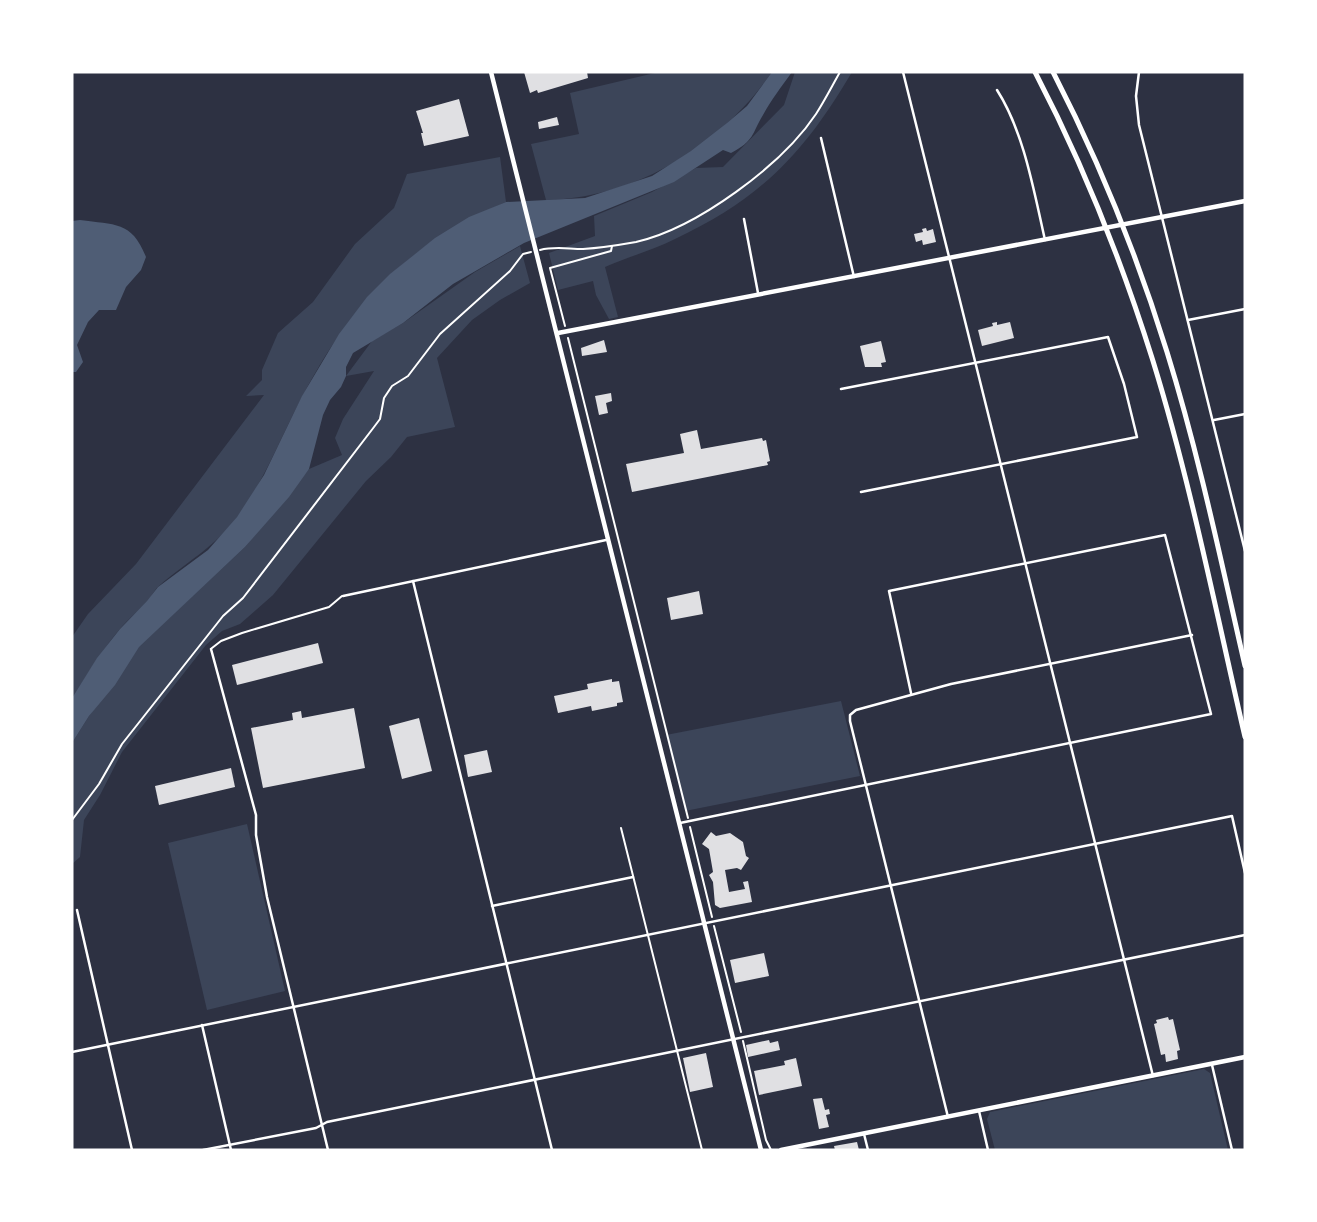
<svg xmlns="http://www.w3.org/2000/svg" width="1317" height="1222" viewBox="0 0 1317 1222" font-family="'Work Sans',sans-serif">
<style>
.green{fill:#3c4559}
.water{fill:#4f5d75}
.building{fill:#e0e0e3}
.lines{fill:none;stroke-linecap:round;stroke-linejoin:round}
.path{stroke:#fff;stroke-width:2}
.service{stroke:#fff;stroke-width:2}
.minor{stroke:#fff;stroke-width:2.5}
.secondary{stroke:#fff;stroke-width:4.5}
.motorway{stroke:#fff;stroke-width:5}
</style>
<rect width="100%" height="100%" fill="#2d3142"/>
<g class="green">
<path d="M659 72H772C721 145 637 198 546 200L531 144 579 134 570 93Z"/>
<path d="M795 72H852C805 152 761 199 675 239 653 250 628 257 605 267L618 317 609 319 596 295 593 281 558 290 549 253 595 236 594 216 652 192 696 168 723 167 784 105Z"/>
<path d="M500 157 506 202C406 245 351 303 301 399 280 439 263 484 235 520 212 549 186 562 159 586 155 589 153 594 150 598 141 609 129 618 120 629 102 650 87 675 72 698V637L88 614 136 564 264 395 246 396 262 380V370L278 333 313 302 355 244 394 208 407 174Z"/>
<path d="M520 246 530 283 500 300 472 320 437 358 455 427 407 437 391 457 366 481 273 595 240 624 222 631 206 645 122 752 100 795 84 820 80 857 72 864V743L89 716 138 647 245 547 309 469 342 455 335 438 343 419 374 371 346 376 372 341 403 323 475 272Z"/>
<path d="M841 701 860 776 685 811 666 735Z"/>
<path d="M247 824 285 991 207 1010 168 843Z"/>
<path d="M1204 1069 1210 1073 1228 1150H995L987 1119 990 1112Z"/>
</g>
<g class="water">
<path d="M772 72H792C782 86 771 100 763 115 751 135 755 140 731 153L723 150 674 182 524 243 453 284 403 323 353 353 346 367V376L341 387 330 400 323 415 309 469 289 497 245 547 139 647 115 685 89 716 72 743V698L97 658 120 629 147 601 158 587 208 550 237 517 264 475 302 396 339 334 367 297 390 274 435 238 469 217 506 202 585 198 652 176 691 151 727 123 747 106Z"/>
<path d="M80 220C115 225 132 221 146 257L141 270 126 287 116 310H99L88 322 77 345 83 362 76 372H72V221Z"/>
</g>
<g class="building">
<path d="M524 72H587L588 78 538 93 537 90 530 93Z"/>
<path d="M459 99 469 136 424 146 421 133H423L416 111Z"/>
<path d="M557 117 559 125 539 129 538 122Z"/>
<path d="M926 228 927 231 933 229 936 242 923 245 922 240 916 242 914 234 923 232 922 229Z"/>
<path d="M997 322V325L1010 322 1014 338 982 346 978 330 993 326 992 323Z"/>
<path d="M604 340 607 352 582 356 581 348Z"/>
<path d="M881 341 886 362 881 363 882 367H865L860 346Z"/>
<path d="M611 393 612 401 606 403 608 413 599 415 595 396Z"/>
<path d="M697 430 701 449 762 438 763 441 766 440 770 461 767 462 768 465 632 492 626 464 684 453 680 434Z"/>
<path d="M699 591 703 614 671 620 667 598Z"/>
<path d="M318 643 323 663 237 685 232 665Z"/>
<path d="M612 679V682L619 681 623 702 617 703V706L592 711 591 706 558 713 554 696 588 689 587 684Z"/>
<path d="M354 708 365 768 263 788 251 728 293 720 292 713 301 711 302 718Z"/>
<path d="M419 718 432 771 402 779 389 726Z"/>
<path d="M487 750 492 772 468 777 464 755Z"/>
<path d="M231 768 235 787 159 805 155 786Z"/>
<path d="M711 832 716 836 730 833 743 842 746 856 749 858 741 870 737 868 725 870 729 892 745 889 743 882 748 881 752 902 720 908 715 905 713 882 709 875 713 872 709 849 702 844Z"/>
<path d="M764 953 769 976 735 983 730 960Z"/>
<path d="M1168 1017 1169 1020 1173 1019 1180 1050 1177 1051 1178 1059 1166 1062 1165 1054 1161 1055 1154 1024 1157 1023 1156 1020Z"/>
<path d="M769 1040 770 1043 778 1041 780 1050 748 1057 746 1045Z"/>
<path d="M706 1053 713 1087 690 1092 683 1058Z"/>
<path d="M796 1058 802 1086 759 1095 754 1071 785 1065 784 1061Z"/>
<path d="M822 1098 825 1110 829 1109 830 1114 826 1115 829 1127 819 1129 813 1099Z"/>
<path d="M857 1142 859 1150H835L834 1146Z"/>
</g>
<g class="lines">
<g class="path">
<path d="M540 250C555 246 568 249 583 249 600 248 619 245 636 242 697 228 782 165 816 114 825 100 832 86 840 72"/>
<path d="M565 326 550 268 611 251 612 246"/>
<path d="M568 338 688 818"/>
<path d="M72 820 99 784 122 744 223 616 243 598 374 427 380 419 384 398 392 386 408 376 440 334 510 271 523 254 531 252"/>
<path d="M690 827 712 917"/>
<path d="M714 926 741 1032"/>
<path d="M743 1041 766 1140 771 1150"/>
</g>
<g class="service">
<path d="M212 648 221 641 242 633 329 607 342 596"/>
<path d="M621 828 702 1150"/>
</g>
<g class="minor">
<path d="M903 72 1153 1076"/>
<path d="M1139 72 1136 96 1139 125 1245 551"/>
<path d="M997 90C1024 132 1034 192 1045 240"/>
<path d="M821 138 854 277"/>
<path d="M744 219 758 293"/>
<path d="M1188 320 1245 309"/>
<path d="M841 389 1108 337 1124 384 1137 437 861 492"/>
<path d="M1214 420 1245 414"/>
<path d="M413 581 552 1150"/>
<path d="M343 596 606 540"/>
<path d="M211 649 256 815V835L267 897 328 1150"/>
<path d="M680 823 1211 714 1165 535 889 591 911 693"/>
<path d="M492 906 633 877"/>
<path d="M77 910 132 1150"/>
<path d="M202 1025 231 1150"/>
<path d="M72 1052 1232 816 1245 873"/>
<path d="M1212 1065 1232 1150"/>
<path d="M979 1111 988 1150"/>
<path d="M948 1117 850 721V715L856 710 951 684 1192 635"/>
<path d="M864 1134 868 1150"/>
<path d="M203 1150 316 1128 327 1122 1245 935"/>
</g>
<g class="secondary">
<path d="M491 72 761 1150"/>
<path d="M558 333 1245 201"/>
<path d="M781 1150 1245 1057"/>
</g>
<g class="motorway">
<path d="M1035 72C1083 164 1122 262 1153 361 1191 484 1216 612 1245 737"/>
<path d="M1053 72C1099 161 1137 255 1167 352 1199 455 1221 561 1245 666"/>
</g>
</g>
<rect width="1317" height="1222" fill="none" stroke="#ffffff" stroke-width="147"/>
</svg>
